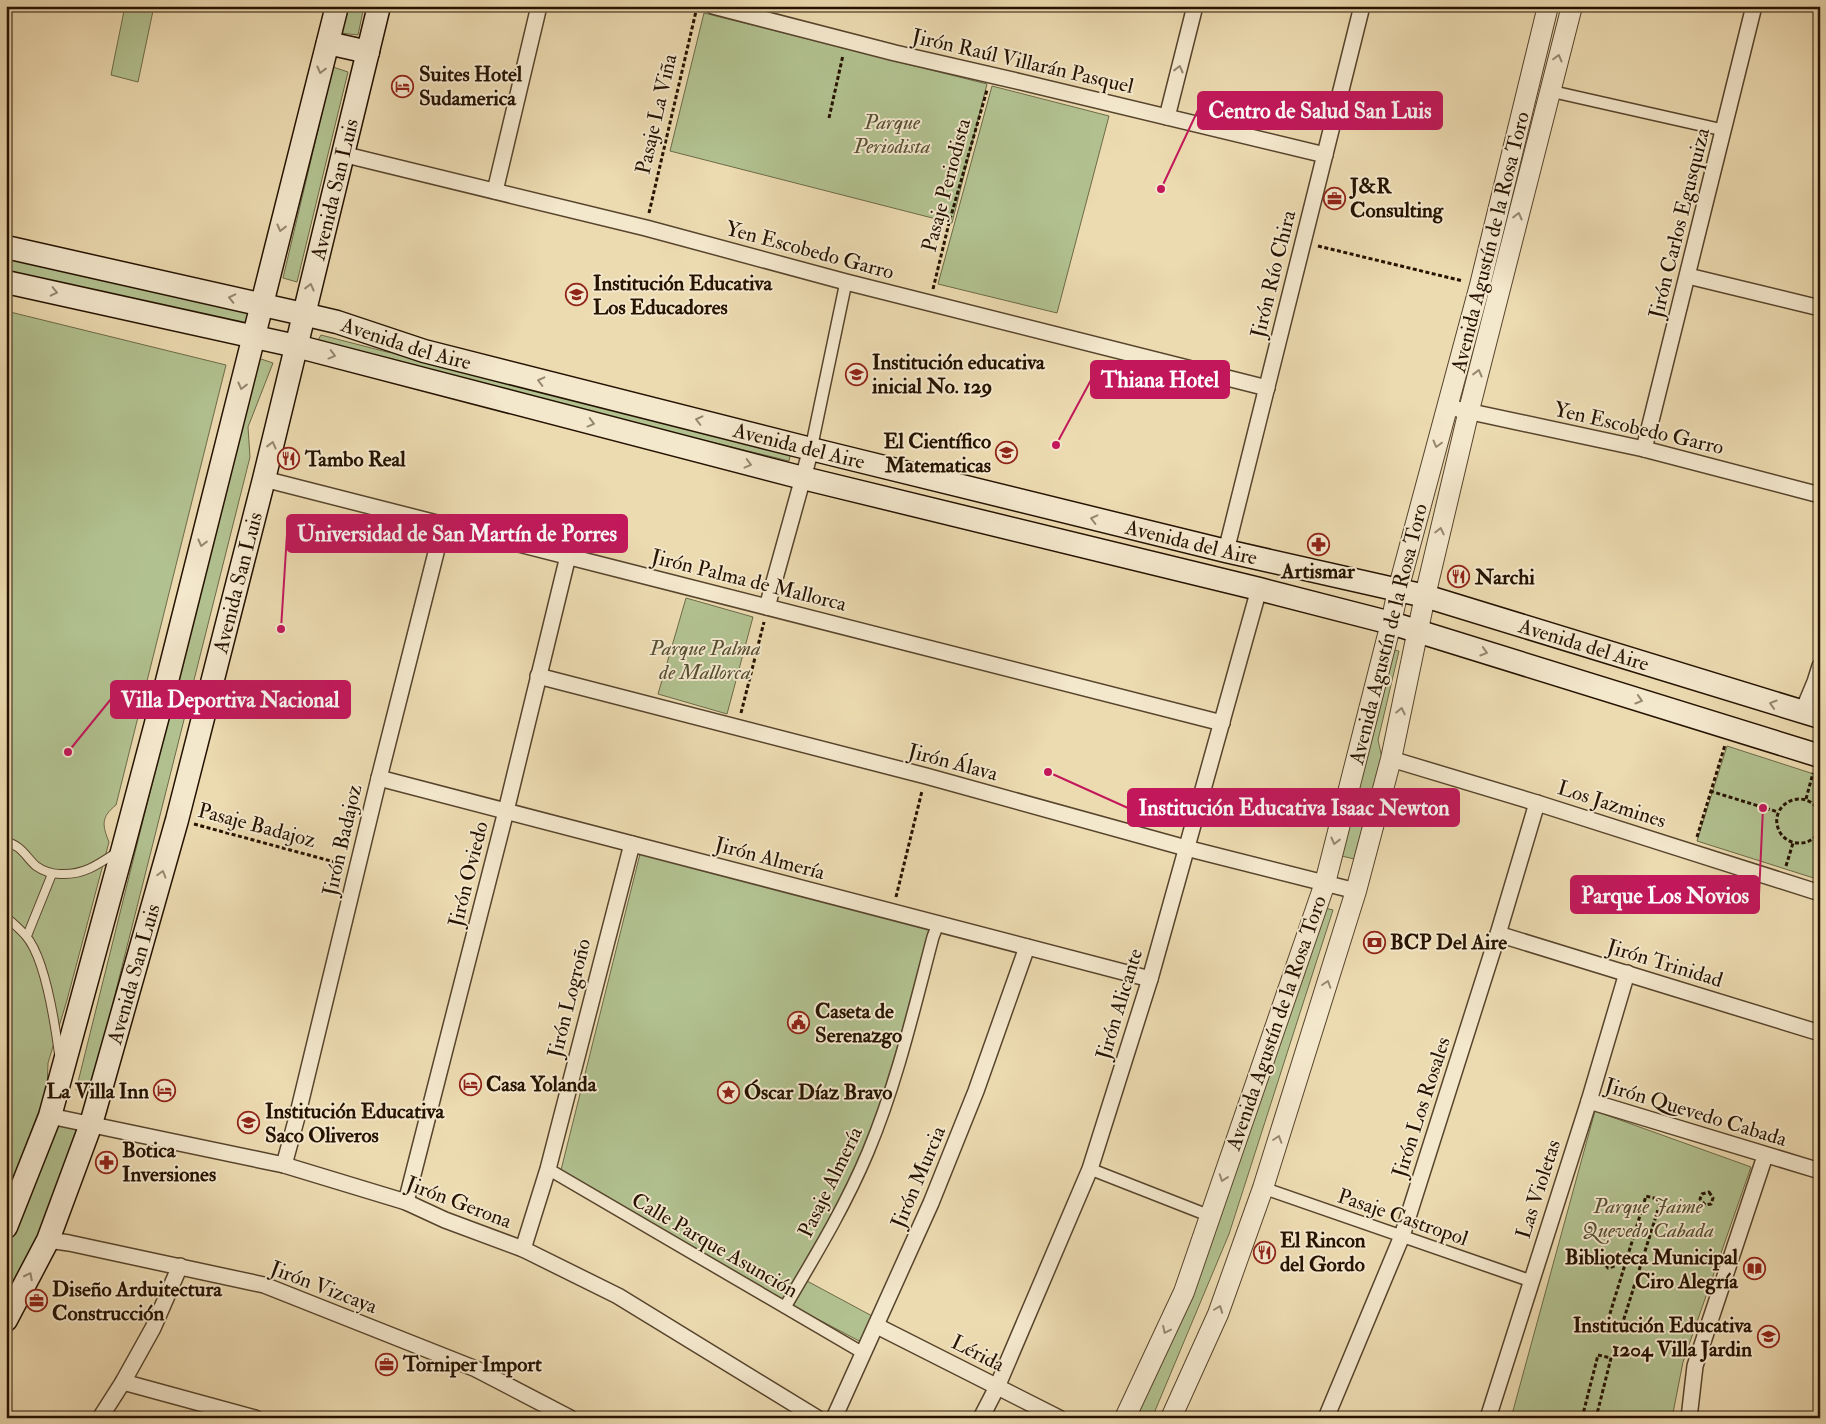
<svg xmlns="http://www.w3.org/2000/svg" width="1826" height="1424" viewBox="0 0 1826 1424" font-family="'IM FELL Double Pica',serif">
<style>
.green{fill:#b2c190;stroke:#6c6a48}
.lines{fill:none;stroke-linecap:round;stroke-linejoin:round}
.service-casing{stroke:#57442c;stroke-width:10}
.pedestrian-casing{stroke:#57442c;stroke-width:14}
.minor-casing{stroke:#57442c;stroke-width:18}
.tertiary-casing{stroke:#57442c;stroke-width:22}
.secondary-casing{stroke:#251200;stroke-width:25}
.path{stroke:#251200;stroke-width:3;stroke-dasharray:4 2.5;stroke-linecap:butt}
.service{stroke:#f3e7cc;stroke-width:8}
.pedestrian{stroke:#f3e7cc;stroke-width:11}
.minor{stroke:#f3e7cc;stroke-width:15}
.tertiary{stroke:#f3e7cc;stroke-width:20}
.secondary{stroke:#f3e7cc;stroke-width:22}
.oneway{stroke:#968770}
.labels{text-anchor:middle;stroke-width:4;stroke-linejoin:round;paint-order:stroke}
.street-label{font-size:21px;fill:#251200;stroke:#f3e7cc}
.poi-label{font-size:21px;font-weight:bold;fill:#251200;stroke:#f3e7cc;text-anchor:start}
.park-label{font-size:21px;font-style:italic;fill:#564f32;stroke:#f3e7cc}
.leader{fill:none;stroke:#c2185b;stroke-width:2}
.callout-dot{fill:#c2185b;stroke:#f3e7cc;stroke-width:2}
.callout{fill:#c2185b;stroke:#c2185b;stroke-width:2}
.callout-label{font-size:22px;text-anchor:middle;font-weight:bold;fill:#fff}
</style>
<rect width="100%" height="100%" fill="#ecdab0"/>
<filter id="stains"><feTurbulence type="fractalNoise" baseFrequency=".004" numOctaves="4"/><feColorMatrix values="0 0 0 0 .2 0 0 0 0 .09 0 0 0 0 .02 0 0 0 .5 -.17"/></filter>
<radialGradient id="worn" r=".72"><stop offset=".6" stop-color="#630" stop-opacity="0"/><stop offset="1" stop-color="#630" stop-opacity=".3"/></radialGradient>
<g class="green">
<path d="M125 6H154L138 82 111 75Z"/>
<path d="M347 6H364L358 35 341 33Z"/>
<path d="M704 13 987 84 952 223 670 151Z"/>
<path d="M333 67 348 72 297 282 283 278Z"/>
<path d="M992 86 1109 116 1057 313 938 284Z"/>
<path d="M6 250 256 307 250 332 6 277Z"/>
<path d="M6 311 226 365 116 805C101 817 102 825 109 842L67 1000 48 1063 47 1090 6 1196Z"/>
<path d="M321 335 387 352 440 358 792 445 789 461 315 345Z"/>
<path d="M258 358 273 363 248 427 250 457 90 1094 76 1090Z"/>
<path d="M686 598 753 617 727 714 658 694Z"/>
<path d="M1392 650 1399 651 1378 740 1382 758 1354 859 1338 855Z"/>
<path d="M1727 746 1820 776V880L1697 841Z"/>
<path d="M642 846 934 923 875 1123 837 1206 784 1301 561 1170Z"/>
<path d="M1321 907 1333 910 1229 1234 1152 1418H1130Z"/>
<path d="M1595 1111 1751 1167 1683 1362 1672 1418H1511Z"/>
<path d="M55 1123 82 1130 38 1238 6 1305V1249Z"/>
<path d="M807 1281 874 1317 863 1343 793 1306Z"/>
</g>
<g class="lines">
<defs>
<g id="service">
<path d="M6 842C21 845 26 857 36 866 43 871 53 874 61 874 84 875 99 864 117 852"/>
<path d="M6 917C13 923 20 929 26 936 45 958 55 1024 59 1054"/>
<path d="M27 936 52 874"/>
</g>
<g id="pedestrian">
<path d="M1550 91 1723 130"/>
<path d="M811 449 846 282"/>
<path d="M548 1169 863 1353"/>
<path d="M1090 1169 1210 1216"/>
<path d="M1263 1188 1531 1281"/>
<path d="M785 1307C815 1256 845 1207 868 1152 897 1083 914 1009 933 937L938 924"/>
</g>
<g id="minor">
<path d="M713 6 895 53 1021 82 1325 155"/>
<path d="M1167 117 1195 6"/>
<path d="M342 154 646 228 846 282 1267 388"/>
<path d="M495 191 539 6"/>
<path d="M1688 276 1820 308"/>
<path d="M1448 407 1644 449 1820 495"/>
<path d="M1644 449 1754 6"/>
<path d="M264 479 1222 723"/>
<path d="M1226 551 1362 6"/>
<path d="M767 607 811 449"/>
<path d="M538 676 926 776 1186 848 1356 891"/>
<path d="M1802 713 1815 682 1820 666"/>
<path d="M1391 759 1537 803 1820 893"/>
<path d="M379 778 1150 979"/>
<path d="M1498 934 1820 1033"/>
<path d="M1589 1101 1820 1171"/>
<path d="M50 1116 284 1165 406 1202 445 1220 523 1249 618 1296 817 1418"/>
<path d="M284 1165 297 1117 379 778 443 525"/>
<path d="M406 1202 506 811 568 556"/>
<path d="M48 1240 69 1243 264 1285 476 1369 570 1418"/>
<path d="M523 1249 548 1169 632 844"/>
<path d="M877 1326 1059 1418"/>
<path d="M123 1382 255 1418"/>
<path d="M100 1418 123 1382 153 1328 180 1266"/>
<path d="M834 1418 931 1203 976 1091 1027 947"/>
<path d="M981 1418 997 1387 1090 1169 1150 979 1259 589"/>
<path d="M1326 1418 1402 1236 1498 934 1537 803"/>
<path d="M1488 1418 1589 1101 1627 973"/>
<path d="M1689 1418 1695 1366 1765 1156"/>
</g>
<g id="tertiary">
<path d="M1125 1418 1184 1292 1325 883 1391 623 1398 590 1480 285 1548 6"/>
<path d="M1171 1418 1218 1314 1263 1188 1356 891 1391 759 1425 596 1469 410 1572 6"/>
</g>
<g id="secondary">
<path d="M328 43 368 52"/>
<path id="s1" d="M6 247 303 314 337 322 424 351 811 449 1226 551 1425 596 1820 717"/>
<path d="M6 282 296 346 803 478 1259 589 1391 623 1820 756"/>
<path d="M6 1227 50 1116 123 848 164 693 337 6"/>
<path id="s2" d="M6 1320 48 1240 91 1124 177 820 264 479 379 6"/>
</g>
</defs>
<use href="#service" class="service-casing"/>
<use href="#pedestrian" class="pedestrian-casing"/>
<use href="#minor" class="minor-casing"/>
<use href="#tertiary" class="tertiary-casing"/>
<use href="#secondary" class="secondary-casing"/>
<g class="path">
<path d="M829 118 843 55"/>
<path d="M649 213 697 7"/>
<path d="M1318 246 1463 281"/>
<path d="M933 289 949 223 987 90"/>
<path d="M741 713 764 622"/>
<path d="M1710 791 1778 812"/>
<path d="M1806 799 1813 773"/>
<path d="M1820 812C1802 783 1764 808 1781 834 1785 839 1791 843 1797 843 1807 844 1815 839 1820 831"/>
<path d="M194 824 342 864"/>
<path d="M1697 837 1725 745"/>
<path d="M1786 866 1793 843"/>
<path d="M896 897 922 791"/>
<path d="M1709 1192 1713 1198 1711 1204 1705 1205 1700 1199 1702 1194Z"/>
<path d="M1606 1256H1613L1617 1260 1615 1266 1608 1268 1604 1263Z"/>
<path d="M1608 1320 1646 1196 1661 1200 1622 1325"/>
<path d="M1582 1418 1598 1355 1611 1358 1596 1418"/>
</g>
<use href="#service" class="service"/>
<use href="#pedestrian" class="pedestrian"/>
<use href="#minor" class="minor"/>
<use href="#tertiary" class="tertiary"/>
<use href="#secondary" class="secondary"/>
</g>
<defs><path id="oneway-chevron" d="M-2-3.5L2.5 0L-2 3.5" fill="none" stroke-width="1.6" stroke-linecap="round" stroke-linejoin="round" transform="scale(1.25)"/></defs>
<g class="oneway">
<use href="#oneway-chevron" transform="translate(1558 58) rotate(-75)"/>
<use href="#oneway-chevron" transform="translate(1179 69) rotate(-76)"/>
<use href="#oneway-chevron" transform="translate(321 70) rotate(104)"/>
<use href="#oneway-chevron" transform="translate(1518 216) rotate(-76)"/>
<use href="#oneway-chevron" transform="translate(281 228) rotate(104)"/>
<use href="#oneway-chevron" transform="translate(310 287) rotate(-76)"/>
<use href="#oneway-chevron" transform="translate(54 292) rotate(13)"/>
<use href="#oneway-chevron" transform="translate(232 298) rotate(-167)"/>
<use href="#oneway-chevron" transform="translate(332 355) rotate(15)"/>
<use href="#oneway-chevron" transform="translate(1478 373) rotate(-76)"/>
<use href="#oneway-chevron" transform="translate(541 381) rotate(-166)"/>
<use href="#oneway-chevron" transform="translate(242 386) rotate(104)"/>
<use href="#oneway-chevron" transform="translate(699 420) rotate(-166)"/>
<use href="#oneway-chevron" transform="translate(591 423) rotate(15)"/>
<use href="#oneway-chevron" transform="translate(1437 444) rotate(105)"/>
<use href="#oneway-chevron" transform="translate(272 445) rotate(-76)"/>
<use href="#oneway-chevron" transform="translate(748 464) rotate(15)"/>
<use href="#oneway-chevron" transform="translate(1094 519) rotate(-166)"/>
<use href="#oneway-chevron" transform="translate(1440 531) rotate(-77)"/>
<use href="#oneway-chevron" transform="translate(202 543) rotate(104)"/>
<use href="#oneway-chevron" transform="translate(1484 652) rotate(17)"/>
<use href="#oneway-chevron" transform="translate(1639 700) rotate(17)"/>
<use href="#oneway-chevron" transform="translate(1773 704) rotate(-163)"/>
<use href="#oneway-chevron" transform="translate(1401 711) rotate(-78)"/>
<use href="#oneway-chevron" transform="translate(1335 841) rotate(104)"/>
<use href="#oneway-chevron" transform="translate(162 874) rotate(-74)"/>
<use href="#oneway-chevron" transform="translate(1327 984) rotate(-72)"/>
<use href="#oneway-chevron" transform="translate(1278 1139) rotate(-72)"/>
<use href="#oneway-chevron" transform="translate(1223 1178) rotate(109)"/>
<use href="#oneway-chevron" transform="translate(29 1276) rotate(-63)"/>
<use href="#oneway-chevron" transform="translate(1219 1309) rotate(-69)"/>
<use href="#oneway-chevron" transform="translate(1166 1330) rotate(115)"/>
</g>
<defs>
<symbol id="hotel-ring" viewBox="-11 -11 22 22"><circle r="9.5" fill="#f3e7cc" stroke="#8f2418" stroke-width="1.5"/><path d="M-6-4.5h1.5V1H6V5H4.5V3h-9V5H-6ZM-4 0a1.8 1.8 0 1 1 3.6 0ZM.5 0V-2.5h3Q6-2.5 6 0Z" fill="#8f2418"/></symbol>
<symbol id="office-ring" viewBox="-11 -11 22 22"><circle r="9.5" fill="#f3e7cc" stroke="#8f2418" stroke-width="1.5"/><path d="M-6-3h4V-5.5h4V-3h4V5H-6ZM-1-4.5V-3h2v-1.5ZM-6 0V1H6V0Z" fill="#8f2418"/></symbol>
<symbol id="school-ring" viewBox="-11 -11 22 22"><circle r="9.5" fill="#f3e7cc" stroke="#8f2418" stroke-width="1.5"/><path d="M0-5L7-2L0 1L-7-2ZM-4 1L0 2.5L4 1V4Q0 6-4 4Z" fill="#8f2418"/></symbol>
<symbol id="restaurant-ring" viewBox="-11 -11 22 22"><circle r="9.5" fill="#f3e7cc" stroke="#8f2418" stroke-width="1.5"/><path d="M-5-6h1v4h1v-4h1v4h1v-4h1v5L-1.5 .5V6h-2V.5L-5-1ZM5-6V6H3V1.5H1.5Q1.5-4 5-6Z" fill="#8f2418"/></symbol>
<symbol id="pharmacy-ring" viewBox="-11 -11 22 22"><circle r="9.5" fill="#f3e7cc" stroke="#8f2418" stroke-width="1.5"/><path d="M-2-6h4v4h4v4h-4v4h-4v-4h-4v-4h4Z" fill="#8f2418"/></symbol>
<symbol id="bank-ring" viewBox="-11 -11 22 22"><circle r="9.5" fill="#f3e7cc" stroke="#8f2418" stroke-width="1.5"/><path d="M-6-4H6V4H-6ZM0-2.3a2.3 2.3 0 1 0 0 4.6a2.3 2.3 0 1 0 0-4.6Z" fill="#8f2418"/></symbol>
<symbol id="civic-ring" viewBox="-11 -11 22 22"><circle r="9.5" fill="#f3e7cc" stroke="#8f2418" stroke-width="1.5"/><path d="M-.6-6.5H3V-4.5H.6V-3L4-1V1h2V6H-6V1h2V-1L-.6-3ZM-1.2 2.5V6h2.4V2.5Z" fill="#8f2418"/></symbol>
<symbol id="sight-ring" viewBox="-11 -11 22 22"><circle r="9.5" fill="#f3e7cc" stroke="#8f2418" stroke-width="1.5"/><path d="M0-6L1.8-2.2L6-1.7L2.9 1.2L3.7 5.4L0 3.3L-3.7 5.4L-2.9 1.2L-6-1.7L-1.8-2.2Z" fill="#8f2418"/></symbol>
<symbol id="library-ring" viewBox="-11 -11 22 22"><circle r="9.5" fill="#f3e7cc" stroke="#8f2418" stroke-width="1.5"/><path d="M-6-4Q-3-5.5-.7-3.5V5Q-3 3-6 4ZM6-4Q3-5.5 .7-3.5V5Q3 3 6 4Z" fill="#8f2418"/></symbol>
</defs>
<g fill-rule="evenodd">
<use href="#hotel-ring" x="390" y="74" width="25" height="25"/>
<use href="#office-ring" x="1322" y="186" width="25" height="25"/>
<use href="#school-ring" x="564" y="282" width="25" height="25"/>
<use href="#school-ring" x="844" y="362" width="25" height="25"/>
<use href="#school-ring" x="994" y="440" width="25" height="25"/>
<use href="#restaurant-ring" x="276" y="446" width="25" height="25"/>
<use href="#pharmacy-ring" x="1306" y="532" width="25" height="25"/>
<use href="#restaurant-ring" x="1446" y="564" width="25" height="25"/>
<use href="#bank-ring" x="1362" y="930" width="25" height="25"/>
<use href="#civic-ring" x="786" y="1010" width="25" height="25"/>
<use href="#hotel-ring" x="458" y="1072" width="25" height="25"/>
<use href="#hotel-ring" x="152" y="1078" width="25" height="25"/>
<use href="#sight-ring" x="716" y="1080" width="25" height="25"/>
<use href="#school-ring" x="236" y="1110" width="25" height="25"/>
<use href="#pharmacy-ring" x="94" y="1150" width="25" height="25"/>
<use href="#restaurant-ring" x="1252" y="1240" width="25" height="25"/>
<use href="#library-ring" x="1742" y="1256" width="25" height="25"/>
<use href="#office-ring" x="24" y="1288" width="25" height="25"/>
<use href="#school-ring" x="1756" y="1324" width="25" height="25"/>
<use href="#office-ring" x="374" y="1352" width="25" height="25"/>
</g>
<g class="labels">
<g class="street-label">
<text transform="translate(1023 61) rotate(13)" y="7">Jirón Raúl Villarán Pasquel</text>
<text transform="translate(656 114) rotate(-77)" y="7">Pasaje La Viña</text>
<text transform="translate(946 185) rotate(-75)" y="7">Pasaje Periodista</text>
<text dy="7" stroke="none"><textPath href="#s2" startOffset="1180">Avenida San Luis</textPath></text>
<text transform="translate(1679 223) rotate(-76)" y="7">Jirón Carlos Egusquiza</text>
<text transform="translate(1490 242) rotate(-76)" y="7">Avenida Agustín de la Rosa Toro</text>
<text transform="translate(810 250) rotate(15)" y="7">Yen Escobedo Garro</text>
<text transform="translate(1273 274) rotate(-76)" y="7">Jirón Río Chira</text>
<text dy="7" stroke="none"><textPath href="#s1" startOffset="412">Avenida del Aire</textPath></text>
<text transform="translate(1639 428) rotate(13)" y="7">Yen Escobedo Garro</text>
<text dy="7" stroke="none"><textPath href="#s1" startOffset="818">Avenida del Aire</textPath></text>
<text dy="7" stroke="none"><textPath href="#s1" startOffset="1222">Avenida del Aire</textPath></text>
<text transform="translate(749 580) rotate(14)" y="7">Jirón Palma de Mallorca</text>
<text dy="7" stroke="none"><textPath href="#s2" startOffset="775">Avenida San Luis</textPath></text>
<text transform="translate(1388 634) rotate(-76)" y="7">Avenida Agustín de la Rosa Toro</text>
<text dy="7" stroke="none"><textPath href="#s1" startOffset="1628">Avenida del Aire</textPath></text>
<text transform="translate(953 762) rotate(15)" y="7">Jirón Álava</text>
<text transform="translate(1612 804) rotate(18)" y="7">Los Jazmines</text>
<text transform="translate(257 825) rotate(15)" y="7">Pasaje Badajoz</text>
<text transform="translate(342 840) rotate(-77)" y="7">Jirón Badajoz</text>
<text transform="translate(770 858) rotate(15)" y="7">Jirón Almería</text>
<text transform="translate(468 874) rotate(-76)" y="7">Jirón Oviedo</text>
<text transform="translate(1665 963) rotate(17)" y="7">Jirón Trinidad</text>
<text dy="7" stroke="none"><textPath href="#s2" startOffset="370">Avenida San Luis</textPath></text>
<text transform="translate(569 998) rotate(-76)" y="7">Jirón Logroño</text>
<text transform="translate(1119 1004) rotate(-73)" y="7">Jirón Alicante</text>
<text transform="translate(1276 1023) rotate(-71)" y="7">Avenida Agustín de la Rosa Toro</text>
<text transform="translate(1421 1107) rotate(-72)" y="7">Jirón Los Rosales</text>
<text transform="translate(1696 1112) rotate(17)" y="7">Jirón Quevedo Cabada</text>
<text transform="translate(918 1177) rotate(-67)" y="7">Jirón Murcia</text>
<text transform="translate(830 1182) rotate(-64)" y="7">Pasaje Almería</text>
<text transform="translate(1538 1189) rotate(-72)" y="7">Las Violetas</text>
<text transform="translate(459 1202) rotate(21)" y="7">Jirón Gerona</text>
<text transform="translate(1403 1217) rotate(19)" y="7">Pasaje Castropol</text>
<text transform="translate(715 1245) rotate(30)" y="7">Calle Parque Asunción</text>
<text transform="translate(324 1287) rotate(21)" y="7">Jirón Vizcaya</text>
<text transform="translate(978 1353) rotate(27)" y="7">Lérida</text>
</g>
<g class="poi-label">
<text x="419" y="81">Suites Hotel<tspan x="419" dy="24">Sudamerica</tspan></text>
<text x="1350" y="193">J&amp;R<tspan x="1350" dy="24">Consulting</tspan></text>
<text x="593" y="290">Institución Educativa<tspan x="593" dy="24">Los Educadores</tspan></text>
<text x="872" y="369">Institución educativa<tspan x="872" dy="24">inicial No. 129</tspan></text>
<text x="991" y="448" text-anchor="end">El Científico<tspan x="991" dy="24">Matematicas</tspan></text>
<text x="305" y="466">Tambo Real</text>
<text x="1318" y="578" text-anchor="middle">Artismar</text>
<text x="1475" y="584">Narchi</text>
<text x="1390" y="949">BCP Del Aire</text>
<text x="815" y="1018">Caseta de<tspan x="815" dy="24">Serenazgo</tspan></text>
<text x="486" y="1091">Casa Yolanda</text>
<text x="149" y="1098" text-anchor="end">La Villa Inn</text>
<text x="744" y="1099">Óscar Díaz Bravo</text>
<text x="265" y="1118">Institución Educativa<tspan x="265" dy="24">Saco Oliveros</tspan></text>
<text x="122" y="1157">Botica<tspan x="122" dy="24">Inversiones</tspan></text>
<text x="1280" y="1247">El Rincon<tspan x="1280" dy="24">del Gordo</tspan></text>
<text x="1738" y="1264" text-anchor="end">Biblioteca Municipal<tspan x="1738" dy="24">Ciro Alegría</tspan></text>
<text x="52" y="1296">Diseño Arduitectura<tspan x="52" dy="24">Construcción</tspan></text>
<text x="1752" y="1332" text-anchor="end">Institución Educativa<tspan x="1752" dy="24">1204 Villa Jardin</tspan></text>
<text x="403" y="1371">Torniper Import</text>
</g>
<g class="park-label">
<text x="892" y="129">Parque<tspan x="892" dy="24">Periodista</tspan></text>
<text x="705" y="655">Parque Palma<tspan x="705" dy="24">de Mallorca</tspan></text>
<text x="1648" y="1213">Parque Jaime<tspan x="1648" dy="24">Quevedo Cabada</tspan></text>
</g>
</g>
<path class="leader" d="M1161 189L1198 110M1056 445L1091 380M281 629L287 534M68 752L111 699M1048 772L1128 808M1763 808L1759 895"/>
<g class="callout-dot">
<circle cx="1161" cy="189" r="5"/>
<circle cx="1056" cy="445" r="5"/>
<circle cx="281" cy="629" r="5"/>
<circle cx="68" cy="752" r="5"/>
<circle cx="1048" cy="772" r="5"/>
<circle cx="1763" cy="808" r="5"/>
</g>
<g class="callout">
<rect x="1198" y="92" width="244" height="37" rx="5"/>
<rect x="1091" y="361" width="138" height="37" rx="5"/>
<rect x="287" y="515" width="340" height="37" rx="5"/>
<rect x="111" y="681" width="239" height="37" rx="5"/>
<rect x="1128" y="789" width="331" height="37" rx="5"/>
<rect x="1571" y="876" width="188" height="37" rx="5"/>
</g>
<g class="callout-label">
<text x="1320" y="118">Centro de Salud San Luis</text>
<text x="1160" y="387">Thiana Hotel</text>
<text x="457" y="541">Universidad de San Martín de Porres</text>
<text x="230" y="707">Villa Deportiva Nacional</text>
<text x="1294" y="815">Institución Educativa Isaac Newton</text>
<text x="1665" y="903">Parque Los Novios</text>
</g>
<rect width="1826" height="1424" fill="none" stroke="#ecdab0" stroke-width="25"/>
<rect x="8" y="8" width="1811" height="1409" fill="none" stroke="#251200" stroke-width="2.5"/>
<rect x="12" y="12" width="1801" height="1399" fill="none" stroke="#251200"/>
<rect width="100%" height="100%" filter="url(#stains)"/>
<rect width="100%" height="100%" fill="url(#worn)"/>
</svg>
